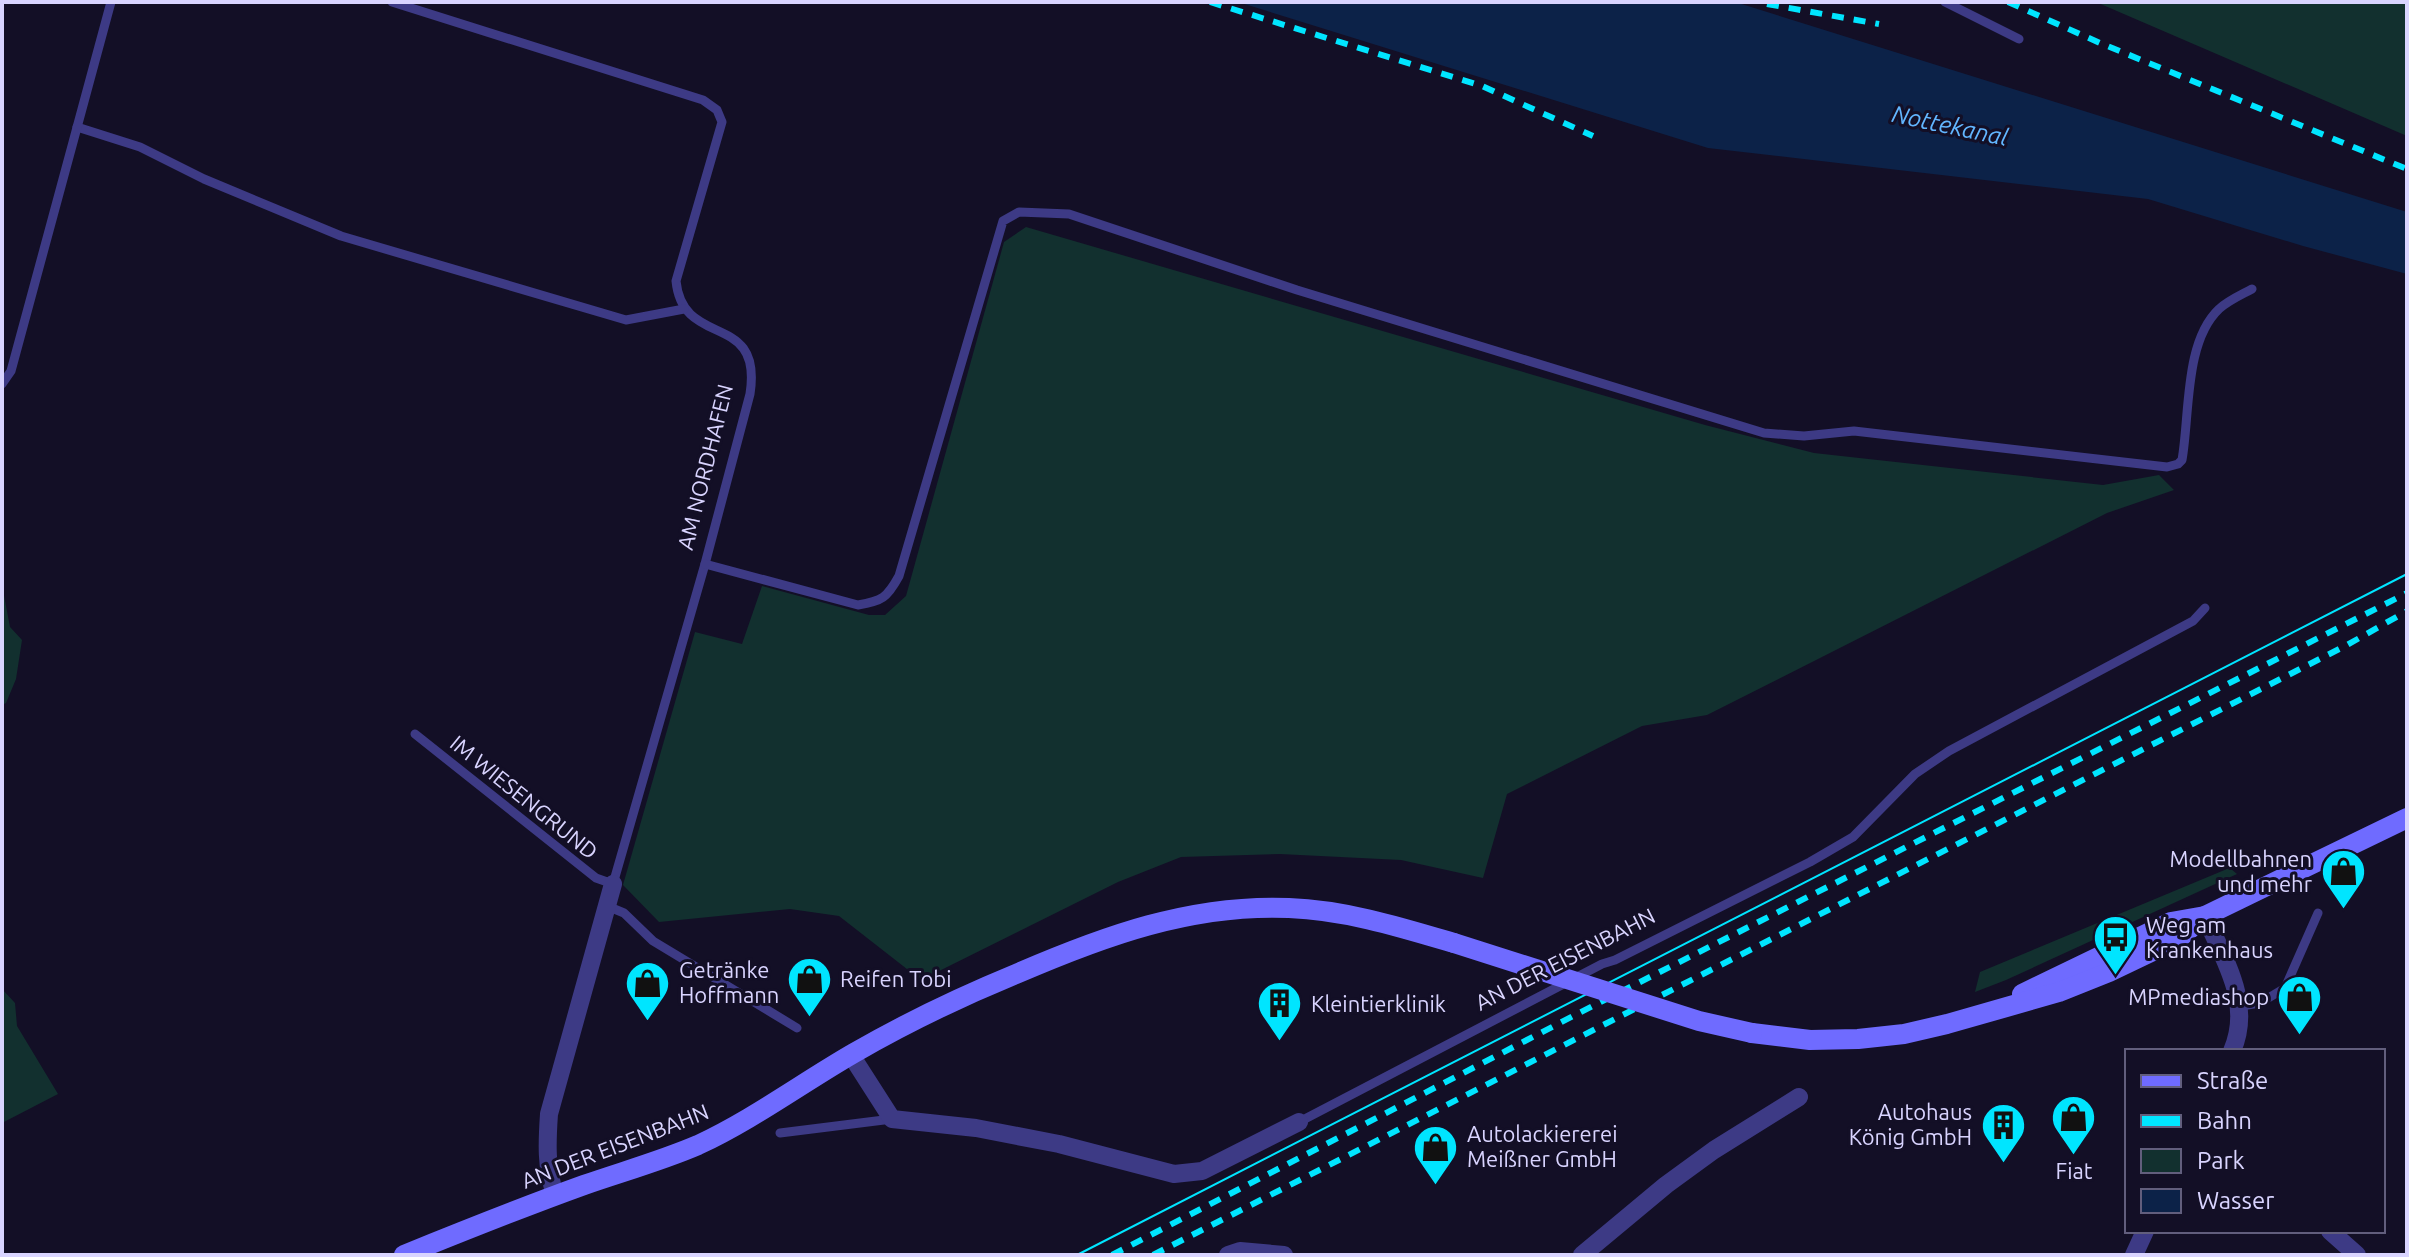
<svg xmlns="http://www.w3.org/2000/svg" width="2409" height="1257" viewBox="0 0 2409 1257" font-family="Ubuntu,sans-serif">
<style>
.green{fill:#12302f}
.water{fill:#0c2248}
.lines{fill:none;stroke-linecap:round;stroke-linejoin:round}
.lane{stroke:#3d3a85;stroke-width:9}
.street{stroke:#3d3a85;stroke-width:18}
.secondary{stroke:#6f6bff;stroke-width:20}
.tram{stroke:#00e5ff;stroke-width:2}
.rail{stroke:#00e5ff;stroke-width:6;stroke-dasharray:12 10;stroke-linecap:butt}
.secondary-bridge{stroke:#6f6bff;stroke-width:20}
.labels{text-anchor:middle;stroke-width:6;stroke-linejoin:round;paint-order:stroke}
.street-label{font-size:22px;fill:#d9d4ff;stroke:#130f26}
.poi-label{font-size:22px;fill:#d9d4ff;stroke:#130f26;text-anchor:start}
.water-label{font-size:24px;font-style:italic;fill:#62b6ff;stroke:#130f26}
</style>
<rect width="100%" height="100%" fill="#130f26"/>
<g class="green">
<path d="M2096 2H2407V136Z"/>
<path d="M1026 227 1705 425 1814 453 2103 485 2159 475 2174 490 2107 513 1707 715 1642 726 1507 794 1483 878 1401 860 1280 854 1181 857 1118 882 921 980 839 916 790 909 659 922 623 885 695 632 742 644 762 586 869 615H885L906 596 1004 242Z"/>
<path d="M2 585 10 627 22 640 16 679 6 703 2 705Z"/>
<path d="M2227 869H2231L2237 874 2006 980 1975 992 1980 972Z"/>
<path d="M2 989 15 1003 17 1026 58 1094 2 1123Z"/>
</g>
<path class="water" d="M1238 2H1735L2407 212V274L2303 246 2148 199 1708 148Z"/>
<g class="lines">
<g class="lane">
<path d="M392 2 703 100 717 110 722 122 676 281C683 350 763 310 750 394L705 564 613 884 596 878 415 734"/>
<path d="M1945 2 2019 39"/>
<path d="M77 127 140 147 204 179 341 236 626 320 684 309"/>
<path d="M2 384 11 371 111 2"/>
<path d="M705 564 858 605C882 601 887 598 899 576L1003 221 1019 212 1069 214 1297 290 1764 433 1804 436 1854 431 2167 467 2178 464 2182 460C2190 415 2184 342 2219 309 2229 300 2241 295 2252 289"/>
<path d="M607 906 624 913 653 941 797 1028"/>
<path d="M2241 1006 2260 1003 2285 988 2318 913"/>
<path d="M1299 1122 1602 964 1615 960 1810 862 1853 837 1915 774 1949 751 2193 621 2205 608"/>
<path d="M780 1133 892 1119"/>
</g>
<g class="street">
<path d="M2205 916C2224 960 2253 1003 2232 1051"/>
<path d="M851 1055 892 1119 976 1128 1059 1144 1174 1174 1202 1171 1299 1122"/>
<path d="M555 1195C546 1167 547 1143 549 1114L613 884"/>
<path d="M2330 1231 2357 1255"/>
<path d="M1228 1255 1240 1251 1284 1255"/>
<path d="M1582 1255 1666 1185 1714 1150 1799 1097"/>
<path d="M2134 1255 2145 1231"/>
</g>
<g class="secondary">
<path d="M2022 994 2171 922 2205 916"/>
<path d="M1752 1033 1810 1040 1858 1039 1904 1034 1947 1024 2059 992 2109 972 2178 939 2205 916 2407 818"/>
<path d="M404 1255C463 1231 523 1207 584 1185 621 1172 661 1161 698 1145 752 1120 802 1083 854 1053 906 1023 960 997 1016 974 1104 936 1191 904 1289 908 1345 910 1400 927 1454 943"/>
</g>
<path class="tram" d="M1077 1255 2407 574"/>
<g class="rail">
<path d="M1210 2 1482 86 1593 136"/>
<path d="M2008 2 2100 43 2407 169"/>
<path d="M1767 4 1879 24"/>
<path d="M1112 1255 1579 1013 2407 593"/>
<path d="M1153 1255 2347 645 2407 611"/>
</g>
<path class="secondary-bridge" d="M1454 943 1699 1021 1752 1033"/>
</g>
<defs>
<symbol id="shop-pin" viewBox="-11 -11 22 30"><path d="M0 17L-7.5 6A9.5 9.5 0 1 1 7.5 6Z" fill="#00e5ff" stroke="#130f26"/><path d="M-5-2.5h2.3a2.7 3.5 0 0 1 5.4 0H5L5.5 6h-11ZM-1.5-2.5h3a1.5 2.3 0 0 0-3 0Z" fill="#111"/></symbol>
<symbol id="bus-pin" viewBox="-11 -11 22 30"><path d="M0 17L-7.5 6A9.5 9.5 0 1 1 7.5 6Z" fill="#00e5ff" stroke="#130f26"/><path d="M-5-6H5V4H4V6H2V4H-2V6H-4V4H-5ZM-3.5-4V0h7V-4ZM-3.5 1.2v1.5H-2V1.2ZM2 1.2v1.5H3.5V1.2Z" fill="#111"/></symbol>
<symbol id="building-pin" viewBox="-11 -11 22 30"><path d="M0 17L-7.5 6A9.5 9.5 0 1 1 7.5 6Z" fill="#00e5ff" stroke="#130f26"/><path d="M-4-6H4V6H1V3H-1V6H-4ZM-2.5-4.3h1.7v1.8h-1.7ZM.8-4.3h1.7v1.8H.8ZM-2.5-1h1.7V.8h-1.7ZM.8-1h1.7V.8H.8Z" fill="#111"/></symbol>
</defs>
<g fill-rule="evenodd">
<use href="#shop-pin" x="2318" y="846" width="51" height="69"/>
<use href="#bus-pin" x="2090" y="912" width="51" height="69"/>
<use href="#shop-pin" x="784" y="954" width="51" height="69"/>
<use href="#shop-pin" x="622" y="958" width="51" height="69"/>
<use href="#shop-pin" x="2274" y="972" width="51" height="69"/>
<use href="#building-pin" x="1254" y="978" width="51" height="69"/>
<use href="#shop-pin" x="2048" y="1092" width="51" height="69"/>
<use href="#building-pin" x="1978" y="1100" width="51" height="69"/>
<use href="#shop-pin" x="1410" y="1122" width="51" height="69"/>
</g>
<g class="labels">
<g class="street-label">
<text transform="translate(705 467) rotate(-76)" y="8">AM NORDHAFEN</text>
<text transform="translate(524 797) rotate(39)" y="8">IM WIESENGRUND</text>
<text transform="translate(1565 959) rotate(-27)" y="8">AN DER EISENBAHN</text>
<text transform="translate(615 1146) rotate(-21)" y="8">AN DER EISENBAHN</text>
</g>
<g class="poi-label">
<text x="2312" y="867" text-anchor="end">Modellbahnen<tspan x="2312" dy="25">und mehr</tspan></text>
<text x="2146" y="933">Weg am<tspan x="2146" dy="25">Krankenhaus</tspan></text>
<text x="679" y="978">Getränke<tspan x="679" dy="25">Hoffmann</tspan></text>
<text x="840" y="987">Reifen Tobi</text>
<text x="2269" y="1005" text-anchor="end">MPmediashop</text>
<text x="1311" y="1012">Kleintierklinik</text>
<text x="1972" y="1120" text-anchor="end">Autohaus<tspan x="1972" dy="25">König GmbH</tspan></text>
<text x="1467" y="1142">Autolackiererei<tspan x="1467" dy="25">Meißner GmbH</tspan></text>
<text x="2074" y="1179" text-anchor="middle">Fiat</text>
</g>
<g class="water-label">
<text transform="translate(1950 126) rotate(12)" y="8">Nottekanal</text>
</g>
</g>
<rect width="2409" height="1257" fill="none" stroke="#d9d4ff" stroke-width="8"/>
<rect x="2125" y="1049" width="260" height="184" fill="#130f26" stroke="#625e7d" stroke-width="2"/>
<rect x="2141" y="1075" width="40" height="12" fill="#6f6bff" stroke="#625e7d" stroke-width="2"/>
<text x="2197" y="1089" font-size="24" fill="#d9d4ff">Straße</text>
<rect x="2141" y="1115" width="40" height="12" fill="#00e5ff" stroke="#625e7d" stroke-width="2"/>
<text x="2197" y="1129" font-size="24" fill="#d9d4ff">Bahn</text>
<rect x="2141" y="1149" width="40" height="24" fill="#12302f" stroke="#625e7d" stroke-width="2"/>
<text x="2197" y="1169" font-size="24" fill="#d9d4ff">Park</text>
<rect x="2141" y="1189" width="40" height="24" fill="#0c2248" stroke="#625e7d" stroke-width="2"/>
<text x="2197" y="1209" font-size="24" fill="#d9d4ff">Wasser</text>
</svg>
